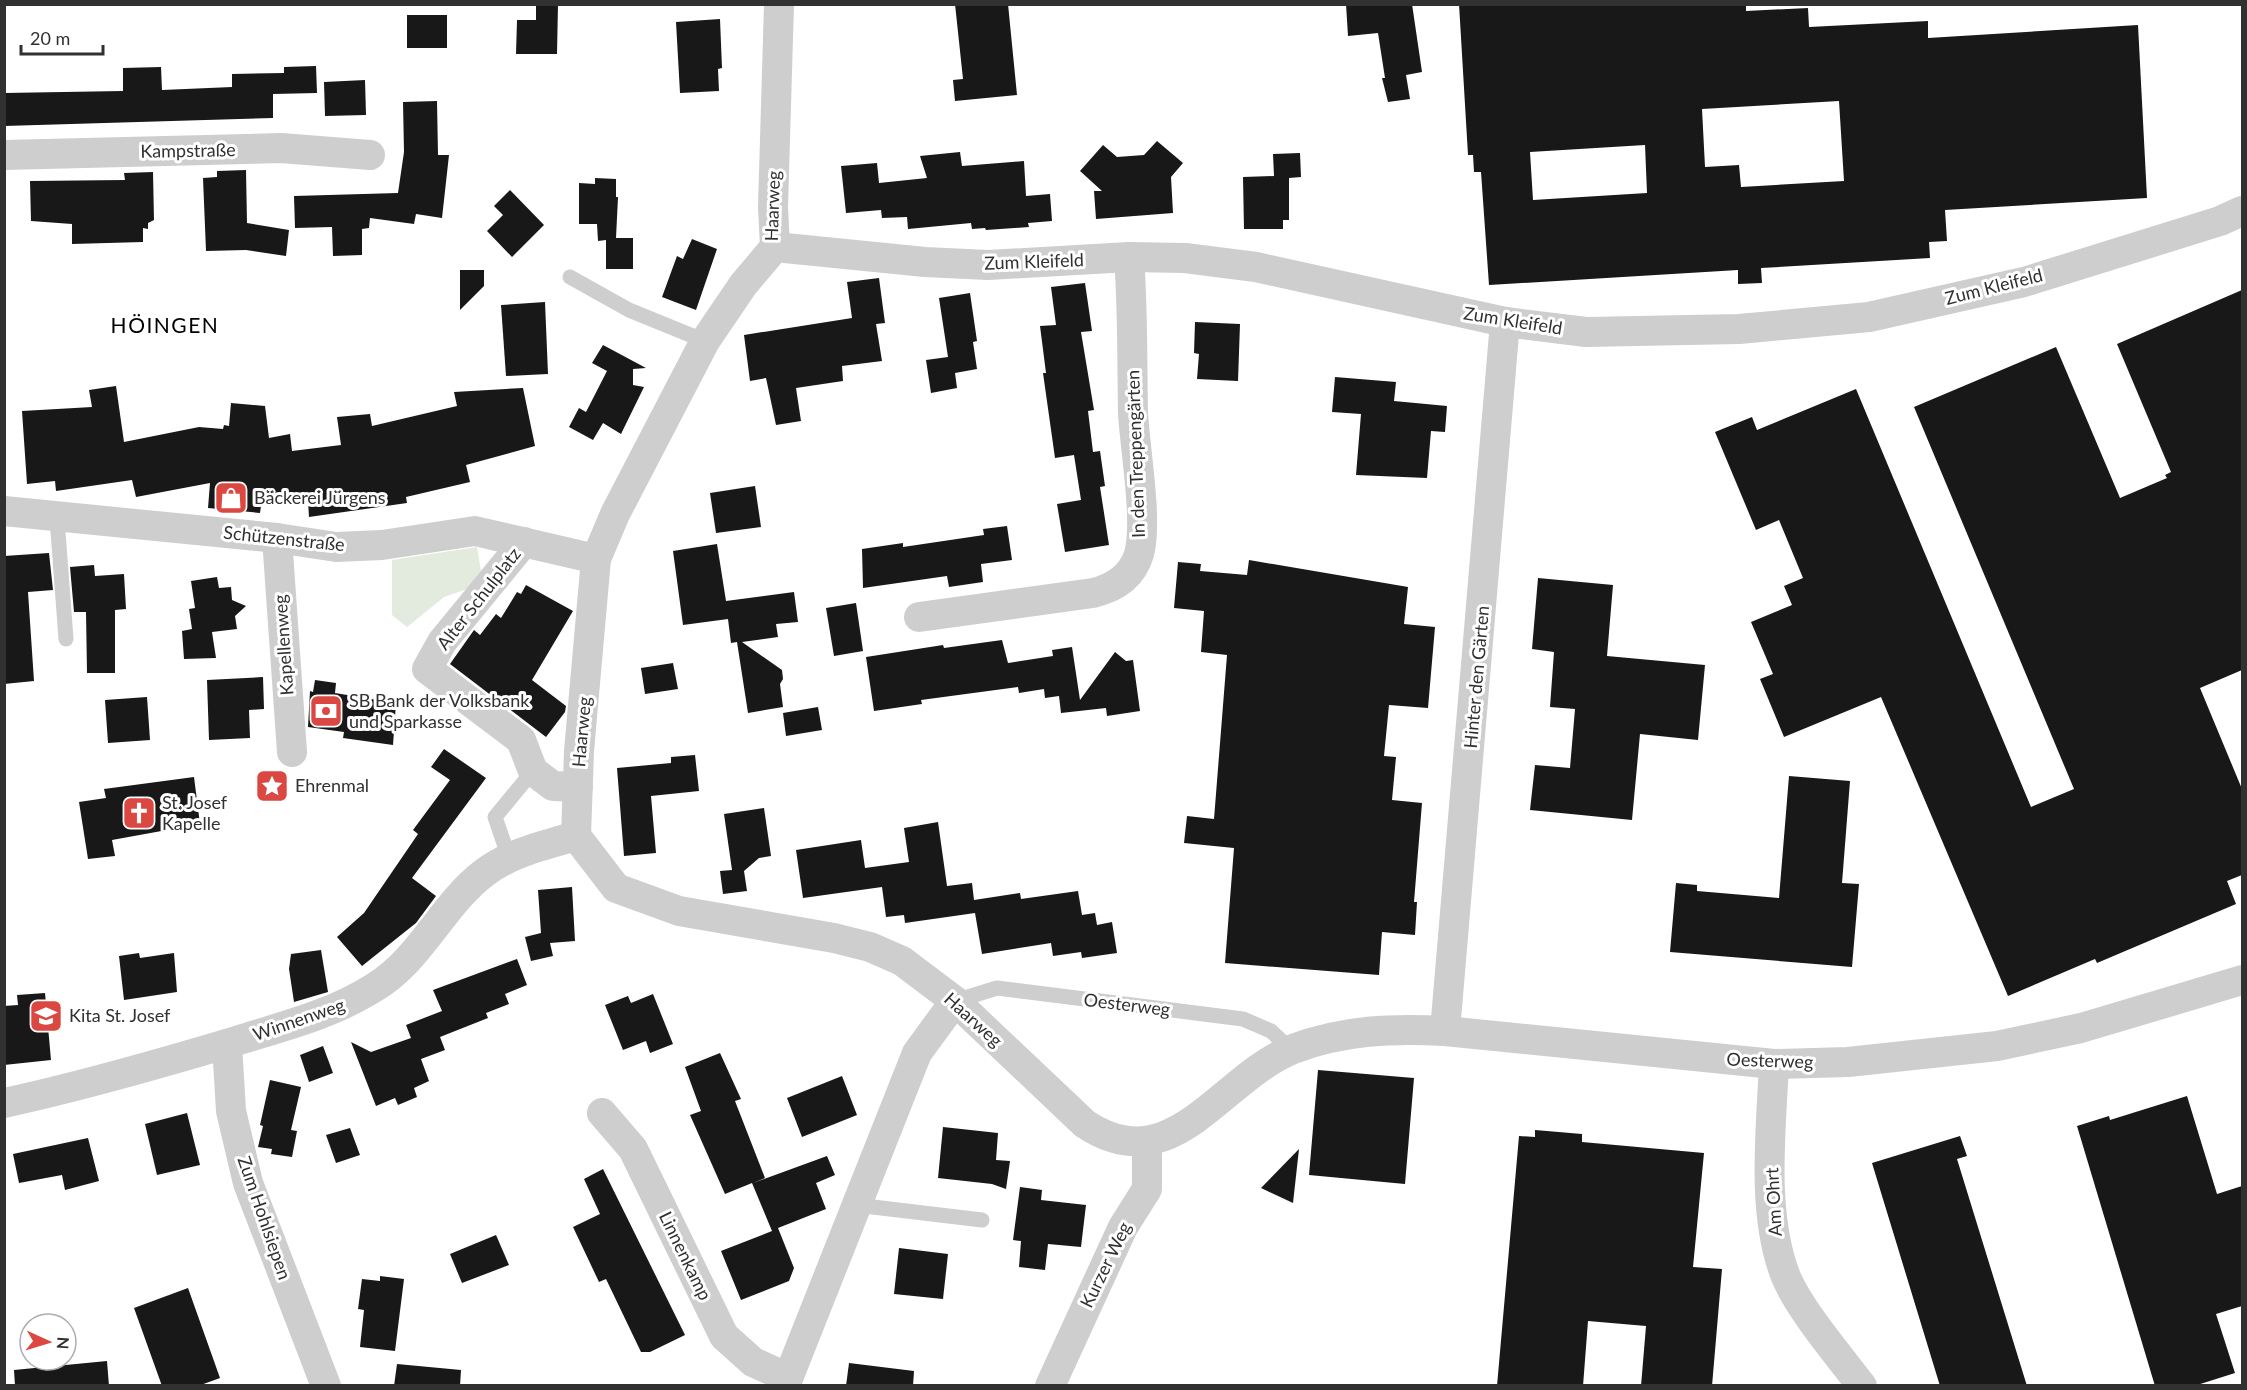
<svg xmlns="http://www.w3.org/2000/svg" width="2247" height="1390" viewBox="0 0 2247 1390" font-family="Lato,sans-serif">
<style>
.green{fill:#e3eade}
.building{fill:#181818;fill-rule:evenodd}
.lines{fill:none;stroke-linecap:round;stroke-linejoin:round}
.lane{stroke:#cecece;stroke-width:15}
.street{stroke:#cecece;stroke-width:30}
.labels{text-anchor:middle;stroke-width:6;stroke-linejoin:round;paint-order:stroke}
.street-label{font-size:18px;fill:#313131;stroke:#fff}
.poi-label{font-size:18px;fill:#313131;stroke:#fff;text-anchor:start}
.quarter-label{font-size:21px;letter-spacing:1.5px;fill:#000;stroke:#fff}
</style>
<rect width="100%" height="100%" fill="#fff"/>
<path class="green" d="M477 547 481 571 467 589 444 597 407 627 392 615V560Z"/>
<g class="building">
<path d="M536 4H558L557 54H516L517 20H536Z"/>
<path d="M955 4H1008L1017 95 955 101 953 80 963 79Z"/>
<path d="M1346 4H1412L1422 72 1406 75 1410 99 1388 102 1382 78H1385L1378 33 1348 36Z"/>
<path d="M1459 4H1746V11L1808 8 1809 27 1928 21V38L2138 25 2147 198 1945 210 1947 241 1929 242 1930 258 1761 268 1762 283 1738 284V270L1489 285 1481 172H1474L1473 155H1468ZM1839 101 1844 181 1741 187 1739 165 1705 167 1702 109ZM1645 145 1647 193 1533 200 1530 152Z"/>
<rect x="407" y="15" width="40" height="33"/>
<path d="M720 19 722 68 718 69 719 91 680 93 676 22Z"/>
<path d="M316 66 317 93 273 94V118L4 126V93L123 91V68L161 67 162 90 232 87V74L284 73V67Z"/>
<path d="M365 80 366 115 325 116 324 82Z"/>
<path d="M437 101 438 155H449L442 218 416 214 414 224 370 218 369 228 362 229V255L333 256 332 227 295 228 294 196 398 193 404 152 403 102Z"/>
<path d="M1157 141 1183 163 1171 177 1173 213 1096 219 1094 191H1102L1080 171 1103 145 1117 157 1144 155Z"/>
<path d="M960 152 962 166 1024 161 1026 196 1050 194 1052 221 1028 223 1029 227 986 230 985 228 972 229 971 223 908 229 907 217 882 218 881 210 846 213 841 166 877 163 879 183 927 178 920 156Z"/>
<path d="M1300 153 1301 177 1289 178V220H1283V229H1244L1243 177 1274 176 1273 154Z"/>
<path d="M246 170 247 223 289 230 286 256 246 250 206 251 203 178 217 177V171Z"/>
<path d="M153 172 154 220 148 223V229L143 228V242L72 244V224L31 221 30 181 125 180 124 173Z"/>
<path d="M595 178 616 179V197H618L616 238H633V269H606V240L598 241 597 224H579V183L595 184Z"/>
<path d="M510 190 544 225 512 257 487 231 503 215 494 206Z"/>
<path d="M692 239 717 249 696 310 662 297 677 256 683 259Z"/>
<path d="M460 270H484V286L460 310Z"/>
<path d="M879 278 885 323 876 324 882 361 842 366 843 381 796 388 801 421 776 425 766 378 750 381 744 335 852 318 847 282Z"/>
<path d="M1085 283 1092 331 1081 332 1094 410 1088 411 1093 452 1100 451 1105 486 1100 487 1109 545 1065 552 1057 504 1081 500 1074 455 1055 458 1043 373H1046L1040 326 1056 325 1051 287Z"/>
<path d="M2242 290V670L2200 688 2242 789V875L2227 881 2236 904 2097 963 2095 959 2008 996 1881 697 1784 737 1760 679 1773 674 1751 622 1792 605 1784 586 1803 578 1779 520 1756 530 1715 432 1752 417 1757 430 1856 389 2031 807 2074 789 1914 407 2056 347 2120 498 2167 478 2165 475 2171 472 2117 344Z"/>
<path d="M970 293 977 341 973 342 977 369 955 373 957 388 931 393 926 360 948 357 939 298Z"/>
<path d="M545 302 548 374 506 376 501 305Z"/>
<path d="M1195 322 1240 324 1238 381 1197 379 1199 354 1194 353Z"/>
<path d="M603 345 646 368 633 369V385L644 387 621 434 603 423 593 440 569 427 579 408 586 412 607 371 592 363Z"/>
<path d="M1335 377 1396 382 1394 401 1447 406 1445 432 1431 431 1427 478 1356 475 1361 414 1332 412Z"/>
<path d="M116 386 124 442 199 427 223 429 224 425 229 426 231 403 265 406 269 438 290 434 292 451 341 445 337 417 370 414 372 426 457 406 454 392 523 388 535 446 466 465 470 482 406 497 407 503 309 517 308 501 261 506 260 513 208 508 210 483 136 497 132 480 56 491 55 481 27 484 22 411 92 407 89 390Z"/>
<path d="M755 486 761 527 716 533 710 493Z"/>
<path d="M1007 526 1012 560 981 564 983 582 949 587 947 576 863 588 862 549 903 543V547L984 535 983 529Z"/>
<path d="M717 544 726 601 794 592 798 622 776 624 778 637 742 642 782 670 783 679 780 684 783 707 748 713 737 642 731 643 728 619 683 625 673 551Z"/>
<path d="M49 553 53 590 28 592 34 681 4 684V556Z"/>
<path d="M1249 560 1408 587 1404 624 1435 627 1428 708 1389 705 1384 756 1396 757 1392 800 1422 803 1414 902H1417L1415 935 1382 932 1379 975 1225 963 1234 848 1184 843 1187 816 1214 819 1227 655 1201 652 1204 611 1174 608 1178 562 1201 564 1200 571 1247 575Z"/>
<path d="M94 565 95 576 124 574 126 609 115 610V673H87L86 612H74L70 567Z"/>
<path d="M217 577 219 588 231 587 232 600 246 606 235 616 237 629 212 632 216 658 184 659 182 631 192 629 189 609 195 608 191 581Z"/>
<path d="M1538 578 1613 585 1607 656 1705 665 1698 740 1640 734 1632 820 1530 810 1535 765 1570 768 1575 709 1550 707 1554 652 1532 649Z"/>
<path d="M526 585 573 611 532 680 566 706 565 712 546 737 450 664 474 630 480 635 496 614 501 618 517 592 521 594Z"/>
<path d="M856 603 863 651 834 656 826 608Z"/>
<path d="M1002 640 1008 663 1053 656 1052 650 1072 647 1080 700 1115 652 1126 661 1133 660 1140 711 1107 716 1106 708 1061 713 1059 696 1045 698 1044 689 1019 693 1018 687 921 700 922 704 874 711 866 657 943 645 944 648Z"/>
<path d="M673 663 678 689 645 694 641 668Z"/>
<path d="M263 677 264 709 249 710 250 738 209 740 207 680Z"/>
<path d="M315 680 336 683 335 693 396 703 393 745 343 738 344 732 308 727 310 691 313 692Z"/>
<path d="M147 697 150 740 108 743 105 700Z"/>
<path d="M818 707 822 730 786 736 783 713Z"/>
<path d="M444 749 486 778 412 878 436 896 416 923 362 966 337 937 364 913 418 834 413 830 450 780 431 767Z"/>
<path d="M695 755 699 791 651 796 656 853 624 856 617 768 671 763V757Z"/>
<path d="M1789 776 1850 781 1842 883 1859 884 1852 967 1670 952 1676 883 1697 885V891L1779 898Z"/>
<path d="M194 777 200 824 112 840 115 856 88 859 79 802 106 798 104 789Z"/>
<path d="M764 808 771 856 759 858 744 871 747 891 723 894 720 871 732 870 724 814Z"/>
<path d="M938 822 947 886 972 883 974 900 1020 893 1021 899 1078 891 1082 915 1095 913 1097 925 1112 922 1117 953 1082 958 1081 952 1053 956 1051 943 982 954 975 913 905 923 904 915 886 917 882 887 803 898 796 850 861 840 865 868 909 862 904 828Z"/>
<path d="M572 887 575 941 550 943 553 956 531 961 525 937 541 933 538 890Z"/>
<path d="M321 950 328 992 294 1002 289 969 291 954Z"/>
<path d="M139 953 140 958 174 953 177 992 124 1000 119 956Z"/>
<path d="M517 959 527 985 505 994 509 1004 486 1013 488 1018 440 1037 445 1050 421 1059 429 1081 414 1088 417 1097 398 1105 395 1098 376 1106 351 1042 371 1052 411 1038 406 1025 442 1011 433 990Z"/>
<path d="M45 993 51 1060 4 1065V1006L18 1005 17 995Z"/>
<path d="M653 994 673 1044 650 1053 646 1041 623 1050 605 1005 628 996 631 1003Z"/>
<path d="M323 1046 333 1073 309 1082 300 1055Z"/>
<path d="M720 1053 741 1099 735 1101 765 1178 753 1183 827 1156 835 1175 816 1183 826 1209 778 1228 794 1268 789 1281 741 1300 721 1251 772 1231 752 1183 725 1194 690 1115 701 1111 685 1067Z"/>
<path d="M1318 1070 1414 1078 1405 1184 1309 1175Z"/>
<path d="M842 1076 857 1115 802 1137 787 1098Z"/>
<path d="M270 1080 301 1087 291 1130 297 1131 292 1157 271 1154 272 1149 258 1147 263 1126 260 1125Z"/>
<path d="M2187 1096 2217 1194 2242 1186V1306L2216 1314 2235 1373 2194 1386H2155L2077 1126 2109 1116 2110 1120Z"/>
<path d="M187 1113 200 1165 157 1175 145 1124Z"/>
<path d="M943 1127 998 1133 996 1160 1010 1161 1006 1189 992 1184 938 1178Z"/>
<path d="M350 1128 360 1155 336 1163 326 1135Z"/>
<path d="M1535 1130 1582 1134V1142L1704 1153 1693 1267 1722 1269 1712 1386H1641L1646 1326 1588 1321 1583 1386H1497L1519 1136 1535 1137Z"/>
<path d="M1960 1136 1967 1156 1957 1159 2027 1386H1940L1872 1163Z"/>
<path d="M88 1138 99 1181 65 1190 62 1175 19 1183 13 1154Z"/>
<path d="M1299 1149 1293 1203 1261 1188Z"/>
<path d="M603 1169 685 1335 650 1352H641L606 1279 599 1282 573 1227 600 1214 584 1179Z"/>
<path d="M1020 1187 1042 1190 1041 1200 1086 1205 1081 1247 1048 1244 1045 1270 1019 1267 1021 1241 1013 1240Z"/>
<path d="M496 1235 509 1265 462 1283 450 1254Z"/>
<path d="M899 1248 948 1254 943 1299 894 1294Z"/>
<path d="M380 1276 404 1279 395 1351 360 1347 364 1310 358 1309 362 1279 380 1281Z"/>
<path d="M188 1288 220 1378 198 1386H162L134 1308Z"/>
<path d="M107 1361 109 1386H15L14 1370Z"/>
<path d="M849 1363 914 1371 913 1386H846Z"/>
<path d="M397 1364 461 1370 460 1386H394Z"/>
</g>
<g class="lines">
<g class="lane">
<path d="M570 277 629 310 705 341"/>
<path d="M57 518 66 639"/>
<path d="M509 858 495 817 533 771"/>
<path d="M955 1001 997 988 1243 1019 1271 1031 1291 1050"/>
<path d="M856 1205 982 1220"/>
</g>
<g class="street">
<path d="M779 4 773 207 775 247 743 285 705 341 615 514 596 559 579 751 576 836 616 888 679 911 834 938 870 947 902 961 955 1001 1085 1124C1173 1182 1219 1079 1293 1049 1343 1030 1393 1028 1445 1031L1774 1064 1848 1062 1997 1046 2081 1028 2242 980"/>
<path d="M4 155 281 148 370 155"/>
<path d="M775 247 925 262 988 265 1129 257 1185 258 1256 267 1505 322 1586 332 1739 329 1869 317 2024 282 2220 221 2242 211"/>
<path d="M4 511 277 538 336 547 382 545 475 531 596 559"/>
<path d="M277 538 292 752"/>
<path d="M524 542 442 642 427 669 521 740 533 771 553 786 578 787"/>
<path d="M919 617 1093 593C1114 588 1132 577 1139 554 1148 521 1135 450 1133 413 1132 361 1133 309 1129 257"/>
<path d="M1445 1031 1505 322"/>
<path d="M227 1044 231 1111 248 1183 326 1386"/>
<path d="M1774 1064C1771 1131 1761 1214 1786 1277 1800 1310 1839 1356 1862 1386"/>
<path d="M4 1103C83 1086 159 1064 236 1041 284 1026 333 1014 375 987 421 959 442 905 484 873 510 853 545 845 576 836"/>
<path d="M602 1113 633 1149 724 1336 753 1362 788 1378"/>
<path d="M785 1386 917 1053 955 1001"/>
<path d="M1050 1386 1123 1227 1147 1189V1142"/>
</g>
</g>
<defs>
<symbol id="shop-square" viewBox="-11 -11 22 22"><rect x="-9" y="-9" width="18" height="18" rx="4" fill="#db4741" stroke="#fff"/><path d="M-5-2.5h2.3a2.7 3.5 0 0 1 5.4 0H5L5.5 6h-11ZM-1.5-2.5h3a1.5 2.3 0 0 0-3 0Z" fill="#fff"/></symbol>
<symbol id="bank-square" viewBox="-11 -11 22 22"><rect x="-9" y="-9" width="18" height="18" rx="4" fill="#db4741" stroke="#fff"/><path d="M-6-4H6V4H-6ZM0-2.3a2.3 2.3 0 1 0 0 4.6a2.3 2.3 0 1 0 0-4.6Z" fill="#fff"/></symbol>
<symbol id="sight-square" viewBox="-11 -11 22 22"><rect x="-9" y="-9" width="18" height="18" rx="4" fill="#db4741" stroke="#fff"/><path d="M0-6L1.8-2.2L6-1.7L2.9 1.2L3.7 5.4L0 3.3L-3.7 5.4L-2.9 1.2L-6-1.7L-1.8-2.2Z" fill="#fff"/></symbol>
<symbol id="church-square" viewBox="-11 -11 22 22"><rect x="-9" y="-9" width="18" height="18" rx="4" fill="#db4741" stroke="#fff"/><path d="M-1.2-6h2.4v3.5h3.3v2.4h-3.3V6h-2.4V-.1h-3.3v-2.4h3.3Z" fill="#fff"/></symbol>
<symbol id="school-square" viewBox="-11 -11 22 22"><rect x="-9" y="-9" width="18" height="18" rx="4" fill="#db4741" stroke="#fff"/><path d="M0-5L7-2L0 1L-7-2ZM-4 1L0 2.5L4 1V4Q0 6-4 4Z" fill="#fff"/></symbol>
</defs>
<g fill-rule="evenodd">
<use href="#shop-square" x="212" y="479" width="38" height="38"/>
<use href="#bank-square" x="307" y="692" width="38" height="38"/>
<use href="#sight-square" x="253" y="767" width="38" height="38"/>
<use href="#church-square" x="120" y="794" width="38" height="38"/>
<use href="#school-square" x="27" y="997" width="38" height="38"/>
</g>
<g class="labels">
<g class="street-label">
<text transform="translate(188 151) rotate(-1)" y="6">Kampstraße</text>
<text transform="translate(773 206) rotate(-88)" y="6">Haarweg</text>
<text transform="translate(1034 262) rotate(-2)" y="6">Zum Kleifeld</text>
<text transform="translate(1994 287) rotate(-14)" y="6">Zum Kleifeld</text>
<text transform="translate(1513 321) rotate(9)" y="6">Zum Kleifeld</text>
<text transform="translate(1136 454) rotate(-92)" y="6">In den Treppengärten</text>
<text transform="translate(284 539) rotate(6)" y="6">Schützenstraße</text>
<text transform="translate(479 599) rotate(-52)" y="6">Alter Schulplatz</text>
<text transform="translate(284 645) rotate(-94)" y="6">Kapellenweg</text>
<text transform="translate(1477 677) rotate(-85)" y="6">Hinter den Gärten</text>
<text transform="translate(582 732) rotate(-85)" y="6">Haarweg</text>
<text transform="translate(1127 1005) rotate(7)" y="6">Oesterweg</text>
<text transform="translate(299 1020) rotate(-19)" y="6">Winnenweg</text>
<text transform="translate(973 1020) rotate(42)" y="6">Haarweg</text>
<text transform="translate(1770 1061) rotate(2)" y="6">Oesterweg</text>
<text transform="translate(1774 1202) rotate(-93)" y="6">Am Ohrt</text>
<text transform="translate(264 1218) rotate(71)" y="6">Zum Hohlsiepen</text>
<text transform="translate(685 1256) rotate(64)" y="6">Linnenkamp</text>
<text transform="translate(1106 1265) rotate(-64)" y="6">Kurzer Weg</text>
</g>
<g class="poi-label">
<text x="254" y="504">Bäckerei Jürgens</text>
<text x="349" y="707">SB Bank der Volksbank<tspan x="349" dy="21">und Sparkasse</tspan></text>
<text x="295" y="792">Ehrenmal</text>
<text x="162" y="809">St. Josef<tspan x="162" dy="21">Kapelle</tspan></text>
<text x="69" y="1022">Kita St. Josef</text>
</g>
<g class="quarter-label">
<text x="165" y="333">HÖINGEN</text>
</g>
</g>
<rect width="2247" height="1390" fill="none" stroke="#313131" stroke-width="12"/>
<g transform="translate(48 1342) rotate(94)"><circle r="28" fill="#ffffff" stroke="#adadad" stroke-width="1.5"/>
<path d="M0-4.5L10 22L0 15L-10 22Z" fill="#db4741"/>
<text y="-9" font-size="16" font-weight="bold" text-anchor="middle" fill="#313131">N</text>
</g>
<path d="M21 45v9h82v-9" fill="none" stroke="#313131" stroke-width="3"/>
<text x="30" y="45" font-size="18" fill="#313131" stroke="#ffffff" stroke-width="4.5" paint-order="stroke">20 m</text>
</svg>
